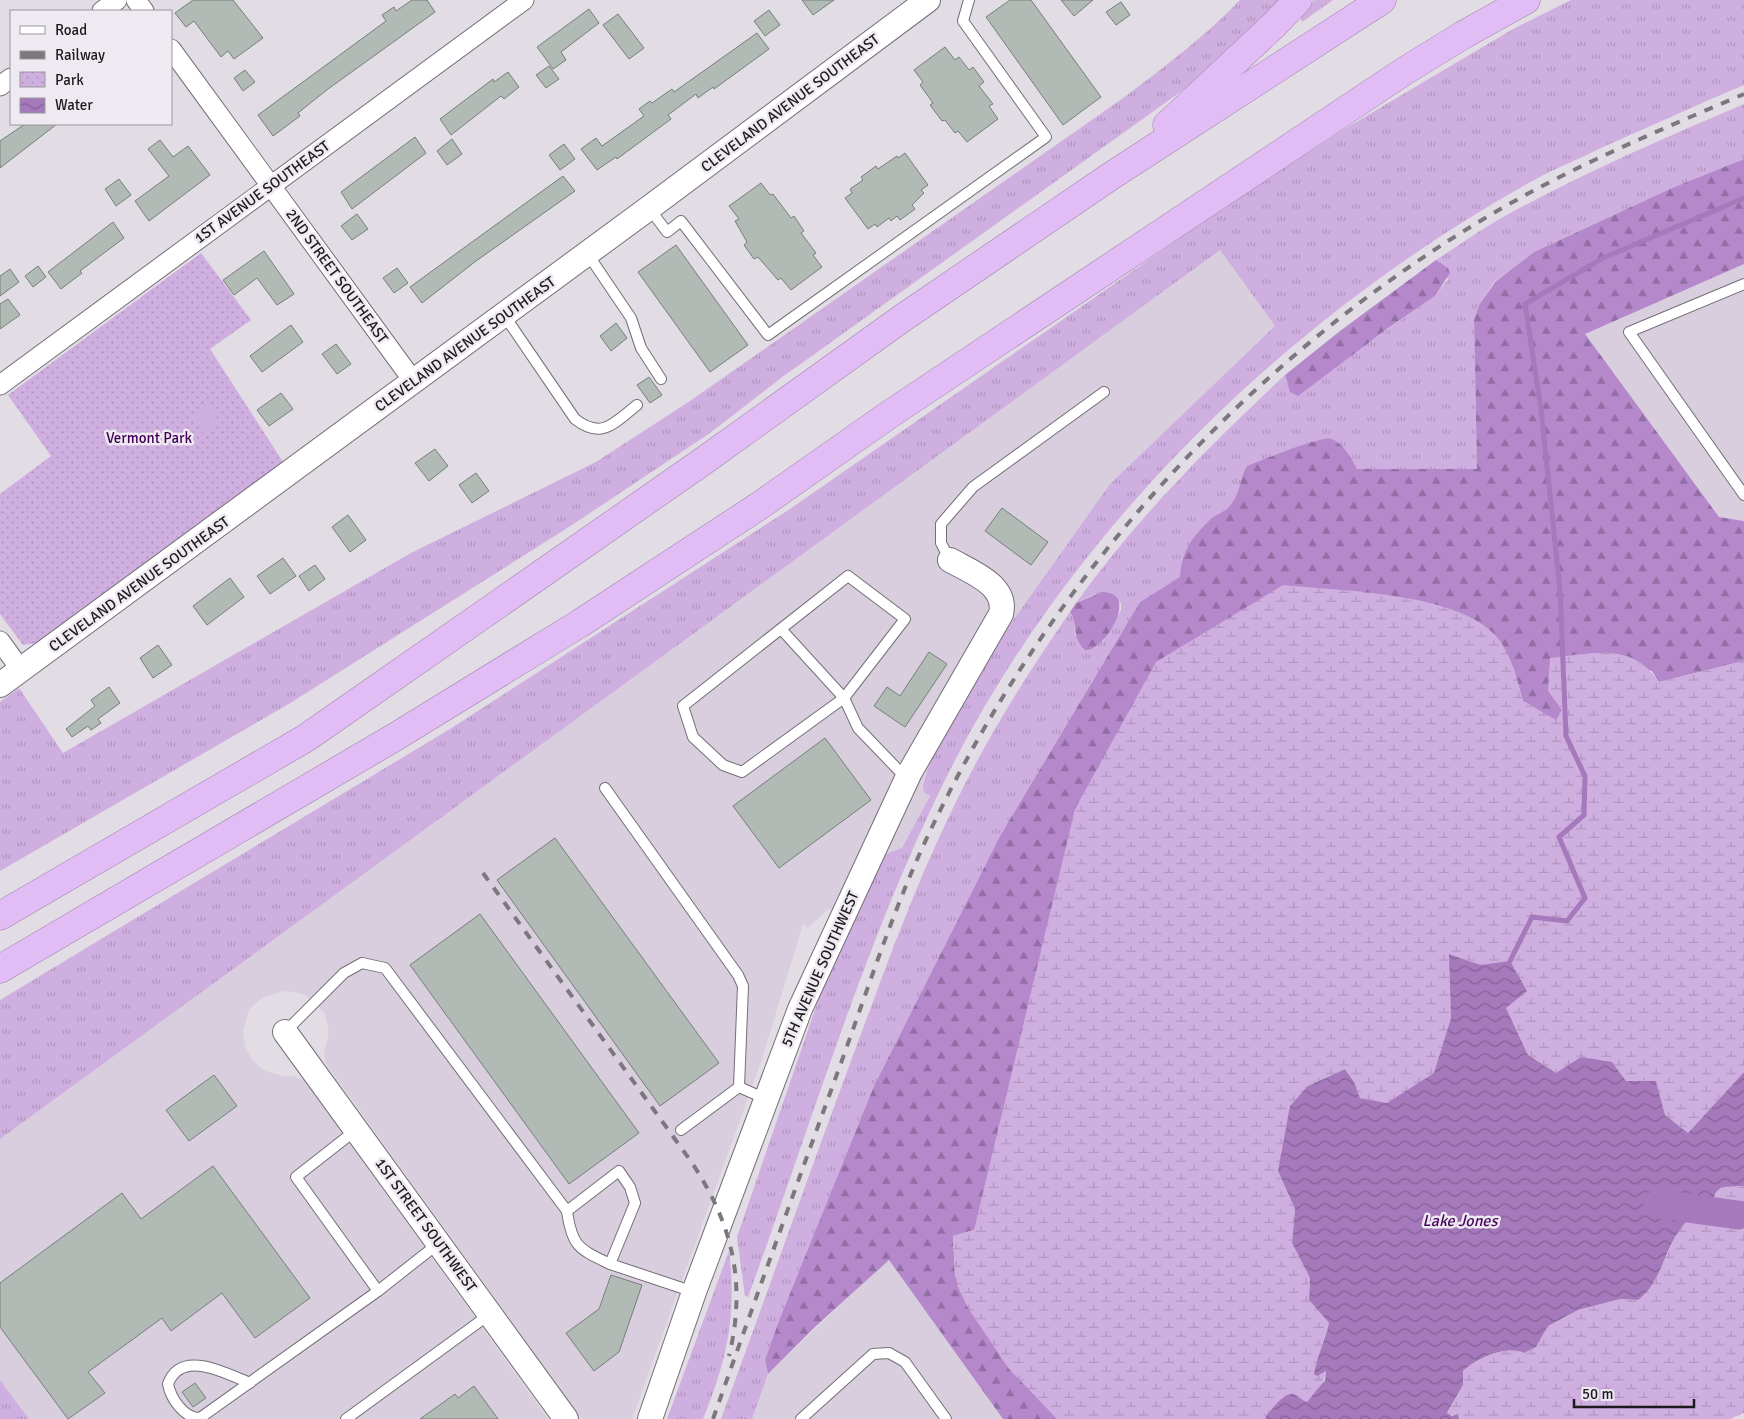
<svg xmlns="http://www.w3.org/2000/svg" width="1744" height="1419" viewBox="0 0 1744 1419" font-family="Signika,sans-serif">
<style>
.built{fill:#d8cede}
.grass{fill:url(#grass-tufts)}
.forest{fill:url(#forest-firs)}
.wetland{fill:url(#wetland-marsh)}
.park{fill:url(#park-dots)}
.pitch{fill:#cfaee0}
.water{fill:url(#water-waves)}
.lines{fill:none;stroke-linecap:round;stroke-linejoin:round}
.stream{stroke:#a579bb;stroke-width:5}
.river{stroke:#a579bb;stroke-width:29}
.building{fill:#b1bab4;stroke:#767f7a}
.service-casing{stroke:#746f77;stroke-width:12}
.minor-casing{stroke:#746f77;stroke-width:21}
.tertiary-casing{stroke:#746f77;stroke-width:26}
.motorway-casing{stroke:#9c83a9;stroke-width:29}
.service{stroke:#fff;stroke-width:10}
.minor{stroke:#fff;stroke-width:19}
.tertiary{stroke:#fff;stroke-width:24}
.motorway{stroke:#e1bcf5;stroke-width:28}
.rail{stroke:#7b777d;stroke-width:4;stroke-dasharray:9 9;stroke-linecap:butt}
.labels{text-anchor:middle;stroke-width:5;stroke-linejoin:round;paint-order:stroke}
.street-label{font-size:15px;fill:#1c1a1d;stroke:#efeaf2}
.park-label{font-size:15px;fill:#410057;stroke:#efeaf2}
.water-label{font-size:16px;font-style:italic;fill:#46075d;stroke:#efeaf2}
</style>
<defs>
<pattern id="grass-tufts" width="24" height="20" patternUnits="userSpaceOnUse" patternTransform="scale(1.25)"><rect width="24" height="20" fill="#cfaee0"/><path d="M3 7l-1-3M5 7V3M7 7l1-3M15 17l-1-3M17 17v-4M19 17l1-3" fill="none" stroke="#b195c0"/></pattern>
<pattern id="forest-firs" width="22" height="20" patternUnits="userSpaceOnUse" patternTransform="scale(1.25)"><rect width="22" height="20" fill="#b588cc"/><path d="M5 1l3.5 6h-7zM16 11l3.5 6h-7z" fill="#926ea5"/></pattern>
<pattern id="wetland-marsh" width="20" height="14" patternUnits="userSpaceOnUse" patternTransform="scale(1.25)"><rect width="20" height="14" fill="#cfaee0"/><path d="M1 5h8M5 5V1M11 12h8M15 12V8" fill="none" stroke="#b195c0"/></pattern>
<pattern id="park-dots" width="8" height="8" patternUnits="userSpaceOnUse" patternTransform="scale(1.25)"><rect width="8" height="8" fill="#cfaee0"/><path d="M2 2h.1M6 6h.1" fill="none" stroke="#b195c0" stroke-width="1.8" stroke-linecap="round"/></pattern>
<pattern id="water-waves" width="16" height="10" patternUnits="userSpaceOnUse" patternTransform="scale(1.25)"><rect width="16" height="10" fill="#a579bb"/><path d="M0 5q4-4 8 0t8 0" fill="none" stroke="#866297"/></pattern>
</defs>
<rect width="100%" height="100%" fill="#e2dce5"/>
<g class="built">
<path d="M1220 250 1275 326 1110 484 932 754 928 768 930 796 902 848 888 853 834 910 828 909 808 928 803 924 762 1059 632 1419H582L326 1064 324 1054 329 1032 324 1012 312 1000 303 994 285 991 263 997 249 1010 243 1032 245 1046 252 1060 265 1071 283 1076H293L304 1080 548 1419H29L0 1380V1139Z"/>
<path d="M1744 264V521L1719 517 1584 334Z"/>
<path d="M889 1259 1003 1419H752L768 1374Z"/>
</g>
<g class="grass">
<path d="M1240 0H1284L1204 75 781 378 710 433 572 525 287 705 0 871V702L19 688 63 753 411 553 596 462 690 401 1126 96C1165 66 1206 36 1240 0Z"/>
<path d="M1315 0H1333L1302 22 1300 16Z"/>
<path d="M1571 0H1744V85C1696 105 1649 127 1601 148 1579 159 1556 168 1534 180 1290 315 1068 530 944 782 863 947 811 1125 748 1297L745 1296 737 1237 820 995 877 861 888 853 902 848 930 796 924 792 923 786 932 754 978 670 1110 484 1275 326 1220 250 0 1139V1000L450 729 790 509 1229 204 1346 128 1513 29Z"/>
<path d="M1744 104V159L1672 188 1534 252 1495 281 1479 305 1474 320 1477 469H1357L1140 602 1000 836 874 1086 765 1360 768 1374 752 1419H721C764 1302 805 1185 848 1069 881 981 912 891 954 806 987 738 1027 674 1070 612L1074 617 1075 636 1103 641 1121 610V603L1095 594 1076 603C1137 518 1209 446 1285 375L1287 383 1331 369 1435 296 1448 279 1441 264 1436 260C1458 246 1480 230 1503 217 1581 174 1662 139 1744 104Z"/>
<path d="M729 1251C737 1316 727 1359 703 1419H667Z"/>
<path d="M0 1380 29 1419H0Z"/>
</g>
<g class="forest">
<path d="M1744 159V264L1585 334 1719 517 1744 521V661L1659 682 1652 671 1583 654 1572 656 1548 690 1562 710 1556 721 1523 701 1513 667 974 1230 953 1236 955 1275 1057 1419H1003L889 1260 815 1327 768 1374 765 1360 779 1321 874 1086 1000 836 1140 602 1180 577C1182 550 1192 537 1212 518 1217 514 1224 512 1228 508 1241 495 1239 480 1247 466 1261 461 1322 435 1332 439 1345 445 1351 458 1357 469H1477L1474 320 1479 305 1496 281 1534 252 1672 188Z"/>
<path d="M1436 260 1448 268 1450 273 1435 296 1387 329 1298 396 1290 392 1285 375 1340 331Z"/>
<path d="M1102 592C1142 592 1103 653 1085 650 1070 636 1079 624 1070 612L1076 603Z"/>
</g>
<g class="wetland">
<path d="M1283 585C1340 591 1455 592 1495 635 1511 652 1517 679 1523 701L1556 720 1562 710 1548 690 1550 658C1593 654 1631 641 1659 682L1744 661V1072L1688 1133 1665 1115 1656 1081H1626L1612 1062 1556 1073 1528 1055 1506 1008 1481 965 1450 954 1451 1018 1435 1073 1387 1103 1360 1098 1354 1082 1345 1069 1308 1086 1278 1171 1295 1209 1292 1243 1310 1278 1309 1300 1329 1323 1315 1368 1321 1374 1326 1370C1325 1383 1316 1393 1306 1403L1294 1394 1266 1416 1265 1419H1057L1009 1369 968 1308 958 1287 955 1275 953 1236 974 1230 1075 809 1156 662Z"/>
<path d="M1744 1186V1413L1730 1419H1459V1417L1447 1414 1463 1385V1371C1478 1358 1506 1345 1524 1353L1536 1347 1548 1326 1578 1310 1620 1299 1638 1300C1672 1273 1666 1217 1714 1202L1716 1192 1722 1187Z"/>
</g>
<path class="park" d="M201 253 251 320 210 349 283 462 36 643 23 645 0 614V494L51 456 8 395Z"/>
<path class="pitch" d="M209 405 220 423 203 433 192 416Z"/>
<path class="water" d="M1449 954 1481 965 1510 961 1527 991 1506 1008 1528 1055 1556 1073 1581 1057 1612 1062 1626 1081H1656L1665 1115 1688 1133 1744 1072V1186L1722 1187 1716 1192 1711 1207H1700L1696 1209C1689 1218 1681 1227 1675 1237 1663 1258 1659 1284 1638 1300L1620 1299 1578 1310 1548 1326 1536 1347 1524 1353C1506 1345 1477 1358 1463 1371V1385L1447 1413 1452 1416 1458 1414 1459 1419H1265L1266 1416C1272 1410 1283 1393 1292 1394 1297 1394 1302 1401 1307 1402L1325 1380 1326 1371 1317 1376 1314 1374C1317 1356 1325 1341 1329 1323L1309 1300 1310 1278 1292 1243 1295 1209 1278 1171 1290 1106 1308 1086 1345 1069 1354 1082 1360 1098 1387 1103 1434 1073 1451 1018Z"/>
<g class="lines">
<g class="stream">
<path d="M1510 961 1532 917 1567 921 1585 898 1559 837 1584 815 1585 776 1566 736 1560 590 1541 409 1525 304 1603 258 1744 198"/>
<path d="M1738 1215 1744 1218"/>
</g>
<path class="river" d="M1658 1204 1738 1215"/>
</g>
<g class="building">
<path d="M193 0H233L263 38 234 59 228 51 221 57 194 21 186 27 175 13Z"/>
<path d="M412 0H427L435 12 328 89 298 113 300 116 273 136 258 115 386 21 382 15 394 7 396 11Z"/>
<path d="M802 0H834L813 15Z"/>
<path d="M1010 0H1031L1101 97 1063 125 986 17Z"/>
<path d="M1061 0H1093L1074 16Z"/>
<path d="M1121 2 1130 15 1116 25 1106 12Z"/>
<path d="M589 9 599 23 561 52 566 60 553 69 537 47Z"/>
<path d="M769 10 780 25 765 36 754 21Z"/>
<path d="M618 14 644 48 629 59 603 25Z"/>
<path d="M757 33 769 49 714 89 713 87 698 98 696 94 668 115 671 119 617 159 616 157 597 170 581 149 596 138 602 146 644 116 639 109 650 101 652 103 672 89 674 92Z"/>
<path d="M945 47 955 60 959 57 969 70 973 67 984 82 979 86 993 104 989 106 998 119 967 142 958 131 955 133 945 120 942 121 930 105 933 103 920 85 923 82 914 70Z"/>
<path d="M549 66 559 79 546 88 536 75Z"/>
<path d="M245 70 255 82 243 91 234 78Z"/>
<path d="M508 72 519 87 504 99 501 96 451 135 440 119 493 79 494 82Z"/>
<path d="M25 124H57L0 168V141Z"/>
<path d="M415 137 426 153 352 209 341 192Z"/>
<path d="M452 139 462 154 447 165 437 151Z"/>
<path d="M160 140 173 157 188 146 210 175 149 221 135 201 169 176 148 149Z"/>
<path d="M564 144 575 159 560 170 549 155Z"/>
<path d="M905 153 928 185 921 190 924 193 912 205 915 209 900 220 897 216 891 221 889 218 877 227 875 224 868 229 845 198 852 193 850 189 863 180 861 177 876 166 878 169 897 156 898 158Z"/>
<path d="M563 176 575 191 476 261 422 303 410 287Z"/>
<path d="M119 179 131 195 116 206 105 189Z"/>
<path d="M761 183 770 195 773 194 791 218 794 216 804 231 801 233 816 253 813 255 822 267 791 290 781 278 778 280 758 257 754 259 744 245 747 242 735 221 739 219 729 206Z"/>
<path d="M357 214 368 229 352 240 341 226Z"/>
<path d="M113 222 124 238 80 271 82 273 61 289 48 272Z"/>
<path d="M676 245 748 345 710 372 638 272Z"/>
<path d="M264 251 294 294 277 305 257 278 234 295 223 280Z"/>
<path d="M38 266 46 277 33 287 25 276Z"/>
<path d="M397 268 408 283 394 293 383 278Z"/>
<path d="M10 269 19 282 0 296V276Z"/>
<path d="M8 299 20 315 0 329V304Z"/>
<path d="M616 323 627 338 611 351 600 336Z"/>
<path d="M291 325 303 342 262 372 250 356Z"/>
<path d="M336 344 351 364 337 374 322 354Z"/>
<path d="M649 377 662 395 650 403 637 385Z"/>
<path d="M281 393 293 409 269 426 257 410Z"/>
<path d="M435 449 448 466 429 481 415 463Z"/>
<path d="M476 473 489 491 472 503 459 485Z"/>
<path d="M1002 508 1048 542 1031 565 985 531Z"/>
<path d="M348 515 366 540 350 552 332 527Z"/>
<path d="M283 558 296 576 270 594 257 576Z"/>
<path d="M315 565 325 579 309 591 299 576Z"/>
<path d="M230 578 244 597 207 625 193 606Z"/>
<path d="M158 645 172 665 153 678 140 658Z"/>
<path d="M929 652 947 664 905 727 874 706 887 687 900 696Z"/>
<path d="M109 687 120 703 98 719 101 723 91 730 88 726 72 737 66 729 95 706 91 700Z"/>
<path d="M825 738 871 800 779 868 733 806Z"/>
<path d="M555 838 719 1063 660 1106 497 880Z"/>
<path d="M480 914 639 1133 569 1184 410 965Z"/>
<path d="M214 1075 237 1106 189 1141 166 1110Z"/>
<path d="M213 1166 310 1298 255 1338 222 1293 171 1331 162 1318 88 1372 105 1393 68 1419 0 1327V1283L122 1193 141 1219Z"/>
<path d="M611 1275 642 1285 619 1352 594 1371 566 1333 599 1309Z"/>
<path d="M195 1383 206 1398 193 1407 182 1392Z"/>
<path d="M474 1386 498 1419H420L455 1394 458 1398Z"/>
</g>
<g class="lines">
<defs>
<g id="service">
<path d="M649 208 667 232 681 221 768 335 1046 137 963 21 969 0"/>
<path d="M587 253 631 318 641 348 661 379"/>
<path d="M1744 284 1629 332 1744 495"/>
<path d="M504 315 575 419C602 440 614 423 637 405"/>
<path d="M950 560 941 543V524L973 487 1104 392"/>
<path d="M781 629 844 698 742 772 723 765 693 737 683 706 848 576 905 619 844 698 858 728 906 778"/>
<path d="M605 788 738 975 743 986 739 1087"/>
<path d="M285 1032 344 973 362 963 385 968 567 1211"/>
<path d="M356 1130 296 1177 378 1291"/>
<path d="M681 1130 739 1087 766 1099"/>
<path d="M610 1264C579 1249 572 1247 567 1211L619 1171 630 1187 635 1203 610 1264 694 1292"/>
<path d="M250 1383C227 1374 181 1348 168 1384 171 1399 184 1418 200 1418L378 1291 439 1243"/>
<path d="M346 1419 490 1314"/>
<path d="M801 1419 873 1354 889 1353 905 1362 946 1419"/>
</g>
<g id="minor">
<path d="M136 0 144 11"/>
<path d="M102 11 117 0"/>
<path d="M171 49 414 382"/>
<path d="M0 86 11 78"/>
<path d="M0 385 524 0"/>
<path d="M0 641 21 670"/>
</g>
<g id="tertiary">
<path d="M0 685 649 208 928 0"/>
<path d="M285 1032 566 1419"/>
<path d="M650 1419 694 1292 800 1009 910 772 1001 614C1008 585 971 572 950 560"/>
</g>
<g id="motorway">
<path d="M1167 125 1274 25 1298 0"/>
<path d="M0 916 306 738 702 462 904 317 1111 176 1382 0"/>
<path d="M0 969 395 737 579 624 759 506 890 414 1403 72 1463 35 1526 0"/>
</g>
</defs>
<use href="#service" class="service-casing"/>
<use href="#minor" class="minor-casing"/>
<use href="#tertiary" class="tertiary-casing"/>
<use href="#motorway" class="motorway-casing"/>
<use href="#service" class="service"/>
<use href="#minor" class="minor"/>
<use href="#tertiary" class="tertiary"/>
<use href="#motorway" class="motorway"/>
<g class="rail">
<path d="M483 873 690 1160C732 1222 747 1282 729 1356"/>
<path d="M713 1419C755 1300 798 1181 841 1063 870 983 896 901 933 825 1055 571 1254 353 1497 211 1576 165 1660 130 1744 94"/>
</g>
</g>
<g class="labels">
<g class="street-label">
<text transform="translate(790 103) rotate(-37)" y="5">CLEVELAND AVENUE SOUTHEAST</text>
<text transform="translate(262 192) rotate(-36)" y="5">1ST AVENUE SOUTHEAST</text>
<text transform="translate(337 276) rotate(54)" y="5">2ND STREET SOUTHEAST</text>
<text transform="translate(465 344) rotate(-36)" y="5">CLEVELAND AVENUE SOUTHEAST</text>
<text transform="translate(139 584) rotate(-36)" y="5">CLEVELAND AVENUE SOUTHEAST</text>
<text transform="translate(820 969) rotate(-66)" y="5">5TH AVENUE SOUTHWEST</text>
<text transform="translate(426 1225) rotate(54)" y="5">1ST STREET SOUTHWEST</text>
</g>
<g class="park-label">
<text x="149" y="443">Vermont Park</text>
</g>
<g class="water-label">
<text x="1460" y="1226">Lake Jones</text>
</g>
</g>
<rect x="10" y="10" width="162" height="115" fill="#efeaf2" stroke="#9b979d"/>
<rect x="20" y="26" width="25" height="8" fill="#ffffff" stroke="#9b979d"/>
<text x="55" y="35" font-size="15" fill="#1c1a1d">Road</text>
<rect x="20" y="51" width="25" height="8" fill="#7b777d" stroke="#9b979d"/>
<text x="55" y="60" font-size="15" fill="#1c1a1d">Railway</text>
<rect x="20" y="72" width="25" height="15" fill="url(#park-dots)" stroke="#9b979d"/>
<text x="55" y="85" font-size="15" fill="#1c1a1d">Park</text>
<rect x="20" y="98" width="25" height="15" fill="url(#water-waves)" stroke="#9b979d"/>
<text x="55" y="110" font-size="15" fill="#1c1a1d">Water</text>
<path d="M1574 1399v8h120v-8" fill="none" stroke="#1c1a1d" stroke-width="2.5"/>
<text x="1582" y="1399" font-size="15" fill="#1c1a1d" stroke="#efeaf2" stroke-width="4" paint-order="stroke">50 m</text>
</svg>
